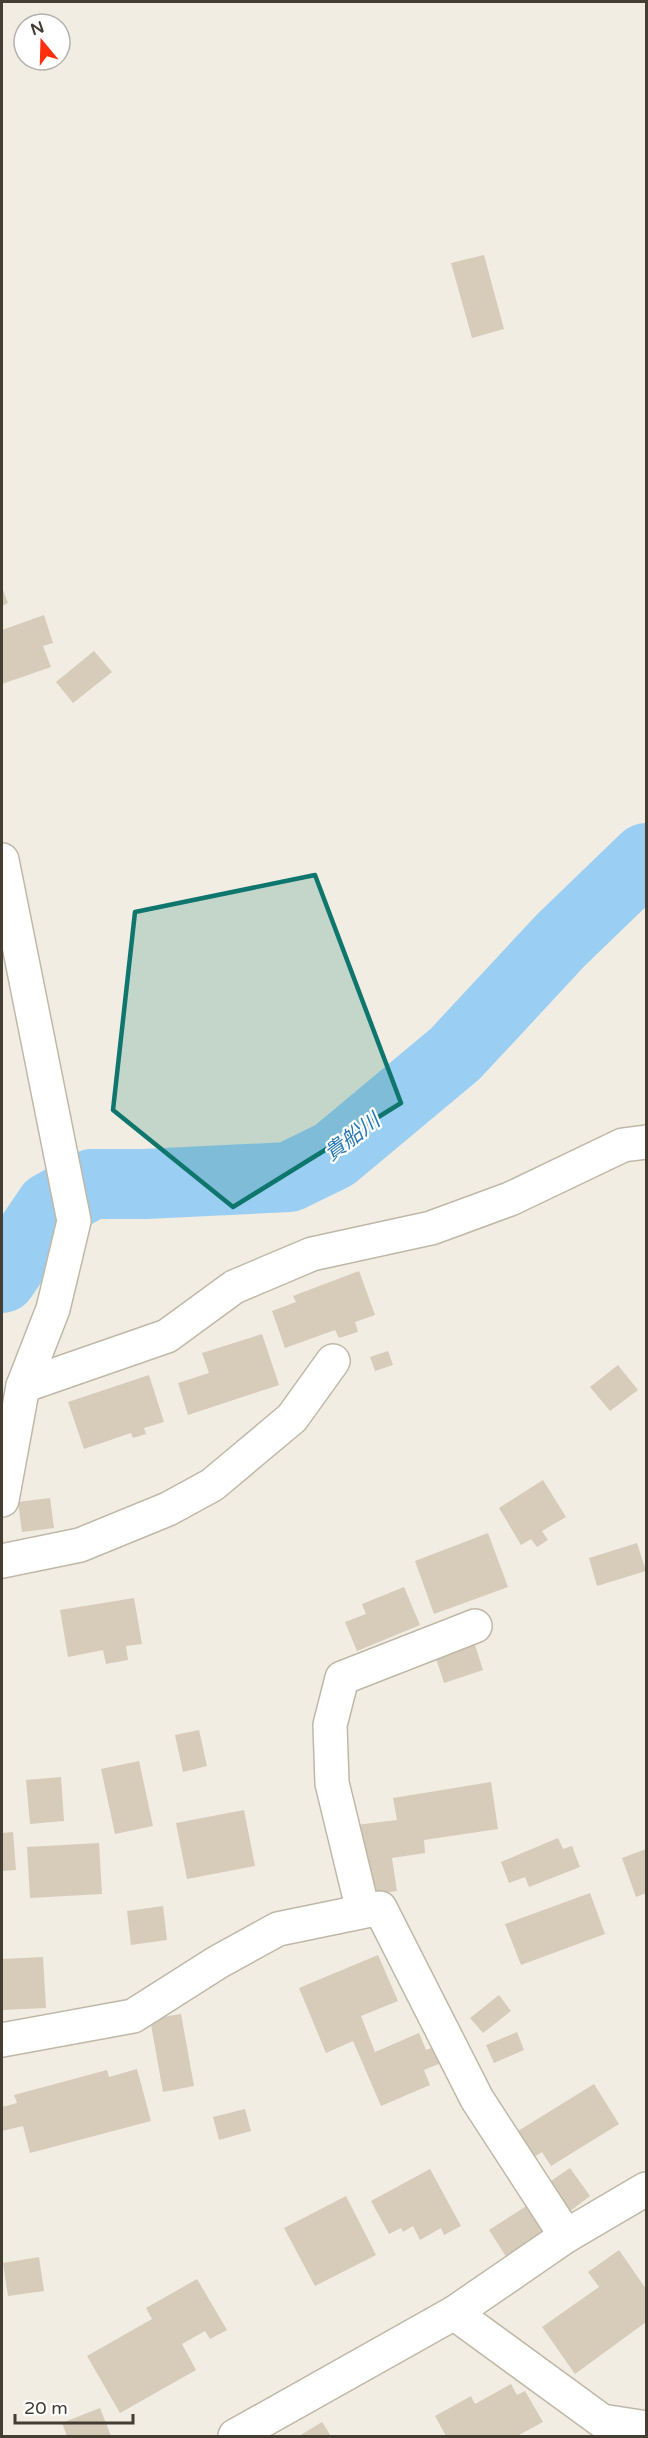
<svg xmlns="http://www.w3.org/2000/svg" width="648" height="2438" viewBox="0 0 648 2438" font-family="'Varela Round','Noto Sans JP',sans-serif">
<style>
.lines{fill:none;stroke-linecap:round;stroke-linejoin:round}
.river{stroke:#9acef3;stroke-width:70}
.building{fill:#d7cbba}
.minor-casing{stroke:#c0b8a7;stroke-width:36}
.minor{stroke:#fff;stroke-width:33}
.marked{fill:#0f766e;fill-opacity:0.2;stroke:#0f766e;stroke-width:4.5;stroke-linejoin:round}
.labels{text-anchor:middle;stroke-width:4.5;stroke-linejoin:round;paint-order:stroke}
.water-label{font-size:21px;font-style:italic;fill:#2878b3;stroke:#fff}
</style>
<rect width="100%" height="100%" fill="#f2ede2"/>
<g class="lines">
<path class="river" d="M2 1278 50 1207 92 1184H145L289 1177 334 1155 455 1054 561 940 646 858"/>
</g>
<g class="building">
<path d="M484 255 504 329 472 338 451 263Z"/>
<path d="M2 587 8 603 2 606Z"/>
<path d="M44 615 53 643 43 646 51 667 2 684V630Z"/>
<path d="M94 651 112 672 73 703 56 682Z"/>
<path d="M359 1271 375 1315 355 1322 358 1332 339 1338 335 1330 285 1348 272 1311 296 1302 293 1296Z"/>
<path d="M262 1334 279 1385 188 1415 178 1383 209 1373 202 1353Z"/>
<path d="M388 1351 393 1365 375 1371 370 1357Z"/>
<path d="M618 1365 638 1390 610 1411 590 1387Z"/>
<path d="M149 1375 164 1422 144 1428 146 1434 133 1438 131 1433 84 1449 68 1402Z"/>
<path d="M543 1480 566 1517 542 1531 548 1540 537 1547 531 1539 521 1545 499 1508Z"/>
<path d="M50 1498 54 1528 22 1532 18 1502Z"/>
<path d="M488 1533 508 1587 434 1614 415 1561Z"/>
<path d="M637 1543 646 1571 597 1586 589 1558Z"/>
<path d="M404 1587 420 1625 357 1651 345 1622 366 1614 362 1604Z"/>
<path d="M134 1598 142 1644 126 1646 128 1660 106 1664 103 1650 68 1657 60 1610Z"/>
<path d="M474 1642 483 1670 444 1683 435 1655Z"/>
<path d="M199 1730 207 1766 183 1772 175 1735Z"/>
<path d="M139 1761 153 1826 115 1834 101 1769Z"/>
<path d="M61 1777 64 1821 30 1824 26 1780Z"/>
<path d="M491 1782 498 1829 424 1840 425 1853 392 1858 397 1891 367 1895 356 1825 397 1820 393 1798Z"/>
<path d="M244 1810 255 1866 187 1879 176 1823Z"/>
<path d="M13 1832 16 1870 2 1871V1833Z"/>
<path d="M558 1838 563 1849 572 1846 580 1867 529 1887 525 1877 509 1883 501 1862Z"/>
<path d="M99 1843 102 1894 30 1898 27 1847Z"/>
<path d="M646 1849V1893L636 1897 622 1858Z"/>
<path d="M590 1893 605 1934 521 1965 505 1924Z"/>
<path d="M163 1906 167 1940 131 1945 127 1911Z"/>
<path d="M378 1955 398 2001 361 2016 375 2052 419 2033 426 2050 434 2047 441 2063 424 2070 430 2085 381 2106 353 2041 326 2053 299 1988Z"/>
<path d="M43 1957 46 2008 2 2010V1959Z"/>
<path d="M499 1995 511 2011 483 2033 470 2018Z"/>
<path d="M181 2014 194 2086 163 2092 150 2019Z"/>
<path d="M517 2032 524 2050 494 2063 486 2045Z"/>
<path d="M137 2069 151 2121 30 2153 23 2126 2 2131V2107L17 2103 14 2095 107 2070 109 2077Z"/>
<path d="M594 2084 619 2124 551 2166 542 2152 534 2157 518 2131Z"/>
<path d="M245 2109 251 2131 219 2140 213 2117Z"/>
<path d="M570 2168 590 2196 569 2212 548 2183Z"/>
<path d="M430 2169 461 2226 444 2235 441 2228 420 2240 413 2226 403 2232 401 2228 389 2234 371 2201Z"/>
<path d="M346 2196 376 2255 315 2286 284 2228Z"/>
<path d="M528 2205 546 2235 507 2258 489 2230Z"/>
<path d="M619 2250 646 2289V2322L575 2374 542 2327 599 2287 588 2272Z"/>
<path d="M39 2257 44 2291 8 2296 3 2263Z"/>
<path d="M197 2279 227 2330 210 2339 205 2331 182 2344 196 2370 120 2413 87 2356 152 2319 146 2308Z"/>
<path d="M511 2384 517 2395 525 2391 543 2422 517 2436H446L435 2416 471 2396 475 2404Z"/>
<path d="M100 2408 111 2436H67L62 2423Z"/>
<path d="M322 2422 331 2436H299Z"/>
</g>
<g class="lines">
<defs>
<g id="minor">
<path d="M2 860 74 1221 53 1309 23 1386 2 1500"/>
<path d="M23 1386 167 1336 234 1287 312 1254 431 1228 510 1199 623 1145 646 1142"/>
<path d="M2 1561 80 1545 168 1509 212 1485 292 1418 333 1361"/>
<path d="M363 1911 332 1783 330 1725 342 1678 475 1626"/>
<path d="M2 2040 133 2016 218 1962 278 1929 380 1908 477 2099 566 2236"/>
<path d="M454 2313 602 2421 646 2428"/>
<path d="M235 2436 454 2313 566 2236 646 2189"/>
</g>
</defs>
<use href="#minor" class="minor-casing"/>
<use href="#minor" class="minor"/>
</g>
<path class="marked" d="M315 875 401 1103 233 1207 113 1110 135 912Z"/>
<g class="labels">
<g class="water-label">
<text transform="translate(352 1137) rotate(-37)" y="7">貴船川</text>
</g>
</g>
<rect width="648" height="2438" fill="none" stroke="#433d32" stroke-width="6"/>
<g transform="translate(42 42) rotate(341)"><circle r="28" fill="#ffffff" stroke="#b4b1ad" stroke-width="1.5"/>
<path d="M0-4.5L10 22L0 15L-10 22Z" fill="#ff300c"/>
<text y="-9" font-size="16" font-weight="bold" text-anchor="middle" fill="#433d32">N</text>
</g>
<path d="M15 2414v9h118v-9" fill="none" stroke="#433d32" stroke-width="3"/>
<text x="24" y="2414" font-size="18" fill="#433d32" stroke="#ffffff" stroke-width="4.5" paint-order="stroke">20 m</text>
</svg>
